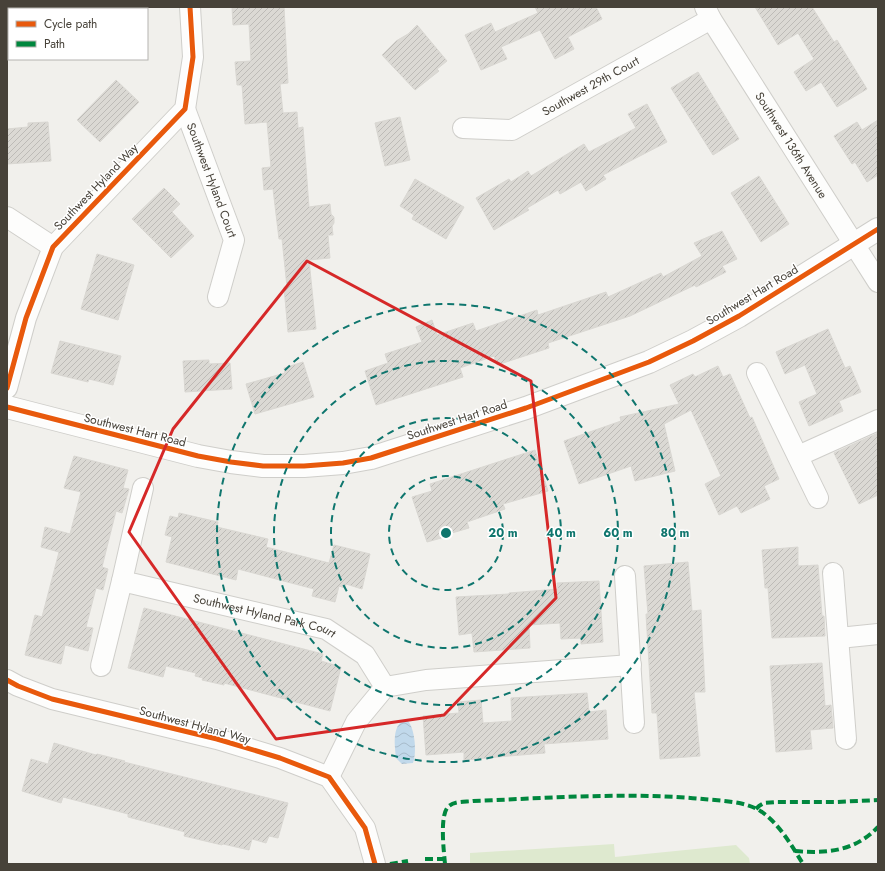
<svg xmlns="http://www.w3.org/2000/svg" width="885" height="871" viewBox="0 0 885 871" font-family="Jost,sans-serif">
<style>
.park{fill:#dee9cf}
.water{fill:url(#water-waves)}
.building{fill:url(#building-hatch);stroke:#d9d7d2}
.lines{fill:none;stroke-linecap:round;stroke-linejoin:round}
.minor-casing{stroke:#cfceca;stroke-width:22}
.tertiary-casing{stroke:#cfceca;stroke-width:24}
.minor{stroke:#fdfdfc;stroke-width:20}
.tertiary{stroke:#fdfdfc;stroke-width:22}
.quiet{stroke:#00873e;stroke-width:4;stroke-dasharray:8 4;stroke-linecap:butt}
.cycleway-casing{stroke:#fff;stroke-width:8}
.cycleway{stroke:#e8590c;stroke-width:5}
.marked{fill:none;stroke:#d62828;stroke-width:3;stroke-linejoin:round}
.ring{fill:none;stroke:#0f766e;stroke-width:2;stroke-dasharray:7 5}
.labels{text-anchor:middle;stroke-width:3;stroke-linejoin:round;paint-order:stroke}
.street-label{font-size:12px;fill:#474239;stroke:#fff}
.centre{fill:#0f766e;stroke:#fff;stroke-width:2}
.ring-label{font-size:12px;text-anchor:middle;font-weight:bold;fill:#0f766e;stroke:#fff;stroke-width:3;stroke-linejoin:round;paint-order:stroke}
</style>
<defs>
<pattern id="water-waves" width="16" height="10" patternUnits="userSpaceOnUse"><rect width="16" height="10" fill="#c1d9eb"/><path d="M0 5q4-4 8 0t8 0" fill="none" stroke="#a7bbca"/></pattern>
<pattern id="building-hatch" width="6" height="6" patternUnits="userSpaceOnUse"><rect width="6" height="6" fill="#dbd9d4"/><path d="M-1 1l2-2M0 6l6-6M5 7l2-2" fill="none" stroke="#bdbbb7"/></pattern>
</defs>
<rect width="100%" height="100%" fill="#f1f0ec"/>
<path class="park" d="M614 844 615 857 736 845 749 858 750 864H470V853Z"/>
<path class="water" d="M402 721H408C415 729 417 753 413 763L402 764 396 758C395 746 392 729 402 721Z"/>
<g class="building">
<path d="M232 7H284L288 83 280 84 283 113 297 112 298 128 303 127 309 207 330 204 331 214 334 217V223L332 226 333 235H328L330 258 309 260 316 329 288 332 284 287H287L282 239H279L273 189 264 190 262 168 271 167 267 122 245 124 242 85H237L235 62 251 61 249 24 233 25Z"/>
<path d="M535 7H596L602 19 568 37 574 49 555 59 540 30 501 47 507 59 481 70 465 35 491 23 495 32 538 13Z"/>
<path d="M755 7H812L834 42 837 40 867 89 837 107 821 82 806 91 794 72 814 59 798 33 778 45Z"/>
<path d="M417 25 447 61 437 69 439 71 415 90 382 55 396 41 408 34Z"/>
<path d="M698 72 739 139 713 155 671 88Z"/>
<path d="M116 80 139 102 100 142 77 120Z"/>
<path d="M647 104 667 142 603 175 606 179 586 191 581 182 560 194 558 190 527 208 529 210 494 230 476 198 509 179 511 182 528 171 531 176 584 144 589 152 636 128 628 114Z"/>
<path d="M400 117 410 160 385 166 375 123Z"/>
<path d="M878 120V175L867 182 855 162 852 164 834 136 857 122 862 130Z"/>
<path d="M48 122 51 161 7 164V129L28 127V123Z"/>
<path d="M759 176 789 224 761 242 731 193Z"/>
<path d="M415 179 464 207 446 239 412 219 414 215 400 206Z"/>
<path d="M164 188 180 204 172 212 194 236 171 258 132 219Z"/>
<path d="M722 231 737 259 722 266 726 272 696 287 695 285 630 316 548 343 549 348 497 365 494 356 460 368 463 377 376 405 365 371 388 363 385 354 422 342 416 327 432 320 437 335 473 323 476 331 537 310 538 315 606 292 608 297 661 273 663 277 702 256 694 243Z"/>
<path d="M97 254 134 265 118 320 81 309Z"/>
<path d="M828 329 845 368 850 366 861 392 839 401 843 411 809 426 799 402 817 394 805 365 785 374 776 352Z"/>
<path d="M60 341 121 356 113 385 89 379 88 382 51 373Z"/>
<path d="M209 360V364L230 363 232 389 185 392 183 361Z"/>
<path d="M303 362 314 397 255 414 246 384 285 373 284 368Z"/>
<path d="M718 366 723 377 730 374 750 418 752 417 779 479 764 486 770 499 741 513 737 506 719 515 705 484 721 476 691 410 664 424 675 471 635 481 631 466 579 484 564 441 621 421 620 417 679 404 670 385 693 374 695 377Z"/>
<path d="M878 433V495L859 504 834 453Z"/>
<path d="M535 450 548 491 503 504 505 509 467 522 469 528 445 535V537L427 542 412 497 432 491 430 484Z"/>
<path d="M74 456 128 470 123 488 129 489 122 513 116 511 102 567 108 569 103 590 96 588 86 627 93 628 88 651 65 645 61 664 25 655 35 615 42 617 59 552 41 547 45 527 70 534 81 492 64 488Z"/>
<path d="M179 513 218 522 217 527 268 539 266 547 329 563 334 545 370 554 362 589 346 584 345 588 339 586 335 602 312 596 314 589 238 569 236 580 166 562 172 537 165 535 170 516 178 518Z"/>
<path d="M798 547V566L818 565 822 616H824L825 636 772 638 768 588H765L762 550Z"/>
<path d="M688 562 692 611 701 610 705 692H694L700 756 660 759 657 713H652L646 614H648L644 566Z"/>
<path d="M599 581 603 642 581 644V638L561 639 560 623 529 625 530 648 474 652 472 633 459 635 456 597 509 594V593L558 589 557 583Z"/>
<path d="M144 608 323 654 321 661 341 667 330 711 224 683V685L202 680 203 678 195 676 196 673 166 666 163 677 128 668Z"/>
<path d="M822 663 825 706 831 705 833 728 810 730 812 749 776 752 770 666Z"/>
<path d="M587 693 589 712 606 710 608 739 544 744 545 753 509 756 464 760V752L426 755 423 716 459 713 458 702 481 700 483 723 512 721 511 698Z"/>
<path d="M54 743 96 755 97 754 125 761 124 762 288 803 278 838 269 836 266 843 252 839 249 850 223 844 222 845 184 836 185 832 128 817V814L63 797 61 803 22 791 31 759 48 764Z"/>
</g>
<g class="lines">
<defs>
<g id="minor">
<path id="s1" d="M705 7 711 19 878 282"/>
<path id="s2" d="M185 109 234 240 218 297"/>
<path id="s3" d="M463 128 512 130 711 19"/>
<path d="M7 217 53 247"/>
<path d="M757 373 818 498"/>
<path d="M7 388 26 318 53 247 185 109 193 57 190 7"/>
<path d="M798 456 878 420"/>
<path id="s4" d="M143 488 122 581 326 629 365 655 385 687"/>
<path d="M833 573 846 739"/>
<path d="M625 576 634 723"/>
<path d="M839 638 878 634"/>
<path d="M101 666 122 581"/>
<path d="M7 680 18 686 52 699 217 739 280 758 329 777 365 828 375 864"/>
<path d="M329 777 356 722 385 687 426 680 631 665"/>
</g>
<path id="tertiary" d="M7 407 198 456 231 462 263 466H304L343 463 371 458 526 408 649 362 693 341 739 316 878 229"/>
</defs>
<use href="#minor" class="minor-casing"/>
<use href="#tertiary" class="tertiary-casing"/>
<use href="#minor" class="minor"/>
<use href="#tertiary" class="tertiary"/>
<g class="quiet">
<path d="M756 809 759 806 764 803 777 802H837L878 800"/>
<path d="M795 851C827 854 855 851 878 827"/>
<path d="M425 859H445"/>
<path d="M390 864 408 861"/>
<path d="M445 864C444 852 439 813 449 806 455 801 465 802 473 801 550 798 627 792 703 799 722 801 746 801 762 812 780 825 792 846 803 864"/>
</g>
<defs>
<g id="cycleway">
<path d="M7 388 26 318 53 247 185 109 193 57 190 7"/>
<path d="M7 407 198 456 231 462 263 466H304L343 463 371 458 526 408 649 362 693 341 739 316 878 229"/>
<path d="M7 680 18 686 52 699 217 739 280 758 329 777 365 828 375 864"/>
</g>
</defs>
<use href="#cycleway" class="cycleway-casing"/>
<use href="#cycleway" class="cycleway"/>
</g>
<path class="marked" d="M307 261 531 381 556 598 444 715 276 739 129 532 173 429Z"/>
<g class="ring">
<circle cx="446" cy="533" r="57"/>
<circle cx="446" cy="533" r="115"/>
<circle cx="446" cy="533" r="172"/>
<circle cx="446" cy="533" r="229"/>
</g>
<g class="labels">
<g class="street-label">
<text dy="4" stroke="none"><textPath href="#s3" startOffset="139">Southwest 29th Court</textPath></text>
<text dy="4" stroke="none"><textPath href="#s1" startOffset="163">Southwest 136th Avenue</textPath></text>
<text dy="4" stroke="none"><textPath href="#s2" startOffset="76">Southwest Hyland Court</textPath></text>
<text transform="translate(96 187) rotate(-46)" y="4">Southwest Hyland Way</text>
<text transform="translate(752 295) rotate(-31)" y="4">Southwest Hart Road</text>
<text transform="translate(457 420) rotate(-18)" y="4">Southwest Hart Road</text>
<text transform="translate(135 430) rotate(14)" y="4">Southwest Hart Road</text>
<text dy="4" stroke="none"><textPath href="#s4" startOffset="242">Southwest Hyland Park Court</textPath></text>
<text transform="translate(195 725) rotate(15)" y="4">Southwest Hyland Way</text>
</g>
</g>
<circle cx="446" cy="533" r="6" class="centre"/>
<g class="ring-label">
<text x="503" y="537">20 m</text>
<text x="561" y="537">40 m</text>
<text x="618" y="537">60 m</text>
<text x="675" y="537">80 m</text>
</g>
<rect width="885" height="871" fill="none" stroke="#474239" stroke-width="16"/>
<rect x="8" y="8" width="140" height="52" fill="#ffffff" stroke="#b5b3b0"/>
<rect x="16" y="21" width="20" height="6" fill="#e8590c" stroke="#b5b3b0"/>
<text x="44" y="28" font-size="12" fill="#474239">Cycle path</text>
<rect x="16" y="41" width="20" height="6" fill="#00873e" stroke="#b5b3b0"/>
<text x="44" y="48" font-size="12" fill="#474239">Path</text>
</svg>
